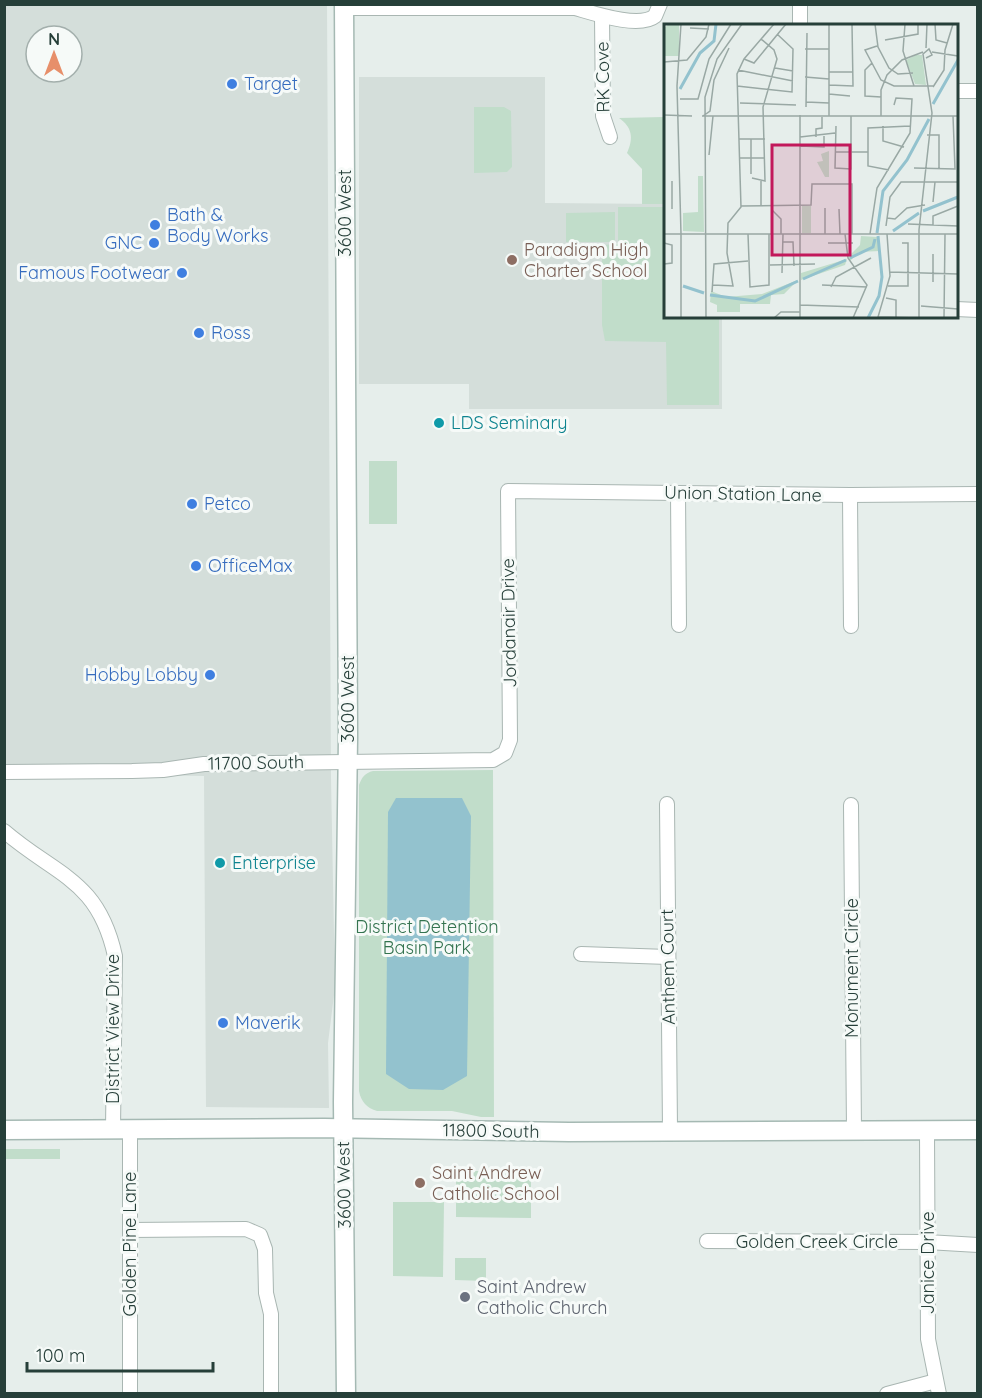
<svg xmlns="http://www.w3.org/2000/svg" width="982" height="1398" viewBox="0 0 982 1398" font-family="Quicksand,sans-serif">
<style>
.built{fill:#d4deda;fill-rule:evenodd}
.green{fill:#c1ddca}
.water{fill:#93c2ce}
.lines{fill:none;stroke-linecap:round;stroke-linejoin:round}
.minor-casing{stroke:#a9b6b2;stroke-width:16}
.secondary-casing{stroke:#a5b9b3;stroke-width:21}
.minor{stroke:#fff;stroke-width:14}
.secondary{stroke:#fff;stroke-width:18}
.shop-dot{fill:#3f7fe0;stroke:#f6faf8;stroke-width:2}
.education-dot{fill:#8d6e63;stroke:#f6faf8;stroke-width:2}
.culture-dot{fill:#0f9aa8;stroke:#f6faf8;stroke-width:2}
.worship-dot{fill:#6b7280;stroke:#f6faf8;stroke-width:2}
.labels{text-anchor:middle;stroke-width:6;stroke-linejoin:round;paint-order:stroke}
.street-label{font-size:18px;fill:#263f39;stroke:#f6faf8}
.shop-label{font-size:18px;fill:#366cbe;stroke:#f6faf8;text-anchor:start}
.education-label{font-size:18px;fill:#785e54;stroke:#f6faf8;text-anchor:start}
.culture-label{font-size:18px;fill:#0d838f;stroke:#f6faf8;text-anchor:start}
.park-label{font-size:18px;fill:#33734f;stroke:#f6faf8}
.worship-label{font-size:18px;fill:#5b616d;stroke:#f6faf8;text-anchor:start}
.inset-river{fill:none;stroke:#93c2ce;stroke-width:3}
.inset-road{fill:none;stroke:#99a8a4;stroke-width:1.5}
.view{fill:#c2185b;fill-opacity:0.15;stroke:#c2185b;stroke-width:3}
.inset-edge{fill:none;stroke:#263f39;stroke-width:3}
</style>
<rect width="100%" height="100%" fill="#e6eeeb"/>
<g class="built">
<path d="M5 5H327L331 778 335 987 328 1043 329 1108 206 1107 204 776 5 773ZM36 36H72V72H36Z"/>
<path d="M359 77H545V203L665 204 666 316 722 317V409H469V384H359Z"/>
</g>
<g class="green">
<path d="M663 81H665V204H642V169L627 153C634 138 632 127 619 118L663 117Z"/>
<path d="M474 107H504L511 111 512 167 507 172 474 173Z"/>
<path d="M618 207H665L666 316 719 317V405H667L666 342 605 341 602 325V245L618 244Z"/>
<path d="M615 212V242H566V213Z"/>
<rect x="369" y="461" width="28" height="63"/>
<path d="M493 770 494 1117H481L452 1111H377C367 1108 361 1102 359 1091V785C362 777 365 773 373 771Z"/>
<rect x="5" y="1149" width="55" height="10"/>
<path d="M456 1171H531V1218L456 1217Z"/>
<path d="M393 1202H444L443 1277 393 1276Z"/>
<path d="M455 1258H486V1281L455 1280Z"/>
</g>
<path class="water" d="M396 798H462L471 816 467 1076 443 1090 409 1089 386 1074 388 812Z"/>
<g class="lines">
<defs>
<g id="minor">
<path d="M800 4V26"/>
<path d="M344 8H575C593 13 639 29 655 16L660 4"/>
<path d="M602 16 603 116 610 137"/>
<path d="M956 91H978"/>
<path d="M956 309 978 310"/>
<path d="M678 493 679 625"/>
<path d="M850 495 851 626"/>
<path d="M4 772 132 771 163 770 204 764 493 760 505 753 510 740 508 491 850 495 978 494"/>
<path d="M667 804 670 1130"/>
<path d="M851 805 854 1130"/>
<path d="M4 831C56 876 98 879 115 956L113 1130"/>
<path d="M581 954 668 957"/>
<path d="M927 1131 928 1339 939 1394"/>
<path d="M130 1230 246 1229 260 1235 265 1249 266 1293 271 1314V1394"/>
<path d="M707 1241 927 1242 978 1245"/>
<path d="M130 1394V1130"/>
<path d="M887 1394 936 1381"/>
</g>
<g id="secondary">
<path d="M344 4 348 738 343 1102 346 1394"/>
<path d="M4 1130 324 1128 569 1132 978 1130"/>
</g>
</defs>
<use href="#minor" class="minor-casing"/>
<use href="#secondary" class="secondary-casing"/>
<use href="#minor" class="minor"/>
<use href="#secondary" class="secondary"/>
</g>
<g class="shop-dot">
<circle cx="232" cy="84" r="6"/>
<circle cx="155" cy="225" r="6"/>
<circle cx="154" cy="243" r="6"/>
<circle cx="182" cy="273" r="6"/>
<circle cx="199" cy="333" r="6"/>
<circle cx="192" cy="504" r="6"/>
<circle cx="196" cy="566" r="6"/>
<circle cx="210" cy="675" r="6"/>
<circle cx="223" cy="1023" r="6"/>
</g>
<g class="education-dot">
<circle cx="512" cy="260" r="6"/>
<circle cx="420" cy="1183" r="6"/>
</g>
<g class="culture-dot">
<circle cx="439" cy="423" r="6"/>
<circle cx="220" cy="863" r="6"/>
</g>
<circle class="worship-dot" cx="465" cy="1297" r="6"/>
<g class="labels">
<g class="street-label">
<text transform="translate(603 77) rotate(-91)" y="6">RK Cove</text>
<text transform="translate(345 213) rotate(-90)" y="6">3600 West</text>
<text transform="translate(743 494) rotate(1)" y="6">Union Station Lane</text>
<text transform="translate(509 623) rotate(-91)" y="6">Jordanair Drive</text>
<text transform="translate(348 699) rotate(-90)" y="6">3600 West</text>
<text transform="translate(256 763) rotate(-1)" y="6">11700 South</text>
<text transform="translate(668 967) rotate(-91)" y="6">Anthem Court</text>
<text transform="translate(852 968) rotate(-90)" y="6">Monument Circle</text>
<text transform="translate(113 1029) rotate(-90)" y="6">District View Drive</text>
<text transform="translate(491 1131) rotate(1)" y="6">11800 South</text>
<text transform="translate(344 1185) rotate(-91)" y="6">3600 West</text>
<text x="817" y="1248">Golden Creek Circle</text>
<text transform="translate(130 1244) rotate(-90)" y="6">Golden Pine Lane</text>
<text transform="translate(928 1263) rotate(-90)" y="6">Janice Drive</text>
</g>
<g class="shop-label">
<text x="244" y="90">Target</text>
<text x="167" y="221">Bath &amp;<tspan x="167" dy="21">Body Works</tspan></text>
<text x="142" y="249" text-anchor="end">GNC</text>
<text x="170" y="279" text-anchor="end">Famous Footwear</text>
<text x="211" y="339">Ross</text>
<text x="204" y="510">Petco</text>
<text x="208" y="572">OfficeMax</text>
<text x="198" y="681" text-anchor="end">Hobby Lobby</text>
<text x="235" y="1029">Maverik</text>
</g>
<g class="education-label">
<text x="524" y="256">Paradigm High<tspan x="524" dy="21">Charter School</tspan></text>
<text x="432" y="1179">Saint Andrew<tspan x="432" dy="21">Catholic School</tspan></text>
</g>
<g class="culture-label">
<text x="451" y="429">LDS Seminary</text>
<text x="232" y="869">Enterprise</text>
</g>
<g class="park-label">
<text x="427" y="933">District Detention<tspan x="427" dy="21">Basin Park</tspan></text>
</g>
<g class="worship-label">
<text x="477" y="1293">Saint Andrew<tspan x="477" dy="21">Catholic Church</tspan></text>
</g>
</g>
<g transform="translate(664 24)">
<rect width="294" height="294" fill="#e6eeeb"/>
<path d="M5 0H15V32H0V4ZM252 31H258L262 61 251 60 242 36ZM165 127V153H161L153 138 159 137 157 130ZM34 152H39L40 208 19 207V189L34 188ZM138 182H147V209H138ZM197 212 213 213 216 227 195 228 186 237 184 233 196 221ZM183 235 181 241 137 256V249ZM134 256 120 270 107 271 106 280H76V288H53V281L46 278 47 267 62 273 98 270Z" fill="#c1ddca"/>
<path class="inset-river" d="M16 65 36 29 50 17 52 0M269 80 294 36M259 187 294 173M229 207 255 189M213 209 219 167 243 136 265 95M186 234 209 223 211 215M139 255 182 236M19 262 40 269M46 271 91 277 134 257M204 294 215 272 218 253 214 212"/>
<path class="inset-road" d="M17 0 13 62 17 210M211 0 214 23 225 44 234 50 249 49M241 0 239 27 250 62M271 0 272 16 283 19M26 4 45 5M221 16 254 10V0M213 22 201 26 217 56 230 62H269M262 24 263 0M141 25H165M268 28 294 32M80 35 90 39 122 0M0 38 23 36 42 13 45 0M208 39 201 46V72L217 73M111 44 129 47M74 46 129 57M165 48H189M141 53 165 55M165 61 189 62 188 0M73 62 128 68 129 25 113 10M269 63 280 46 281 26 289 0M165 70 186 72M16 75H34L45 35 67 0M142 78 165 79M76 79 132 81M142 83 143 9M0 91 28 92M136 91V294M38 92H294M39 92 46 87 50 56 65 24M165 92V0M217 92V66L223 51 238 36 259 28M172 102 171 144 187 145V92M219 102V117L240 123M263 111H275V144M136 113 171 109M152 113V105L158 104V93M75 115H101M87 115V150M136 122 160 123V112M171 128H204M45 131 49 92M75 134H101M250 144 291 145 289 92M225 146 204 142V104L246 102M88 154 101 157 99 83 113 35 110 26 97 15M8 157V185M97 157V182M108 157V186L117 195V210M269 178 271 158M77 182 147 181 148 160H188V210M161 184V210M175 185 176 210M223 194 231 195 243 184 261 181M244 200 294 202M222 202 226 173 237 158H294M269 202V192L294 182M0 210H294M17 210V294M84 210 86 263 105 261V210M181 210 184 234 203 261 189 294M206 210 213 164 246 109 248 75 232 74 230 81M223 210 226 252 214 293 256 294M119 218H129L130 242M0 219 8 221V239L0 240M164 219H189M106 241 151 240M226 248 294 250M118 249 119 210M269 258V230M49 261 69 262 63 229 64 199 77 183 73 50 80 35 110 0M158 261 203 263M224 262H244V219H238M167 263 172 253 207 234M48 268 50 240 84 237M222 274 232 276V293M136 281 195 283M257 282 294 285M42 294 41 73 53 35 78 0M79 294H109M110 294 117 288H136M255 294V206L268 89 259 30 265 25 268 31 262 34M280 294 281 210"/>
<path class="view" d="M108 121H186V231H108Z"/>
<rect width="294" height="294" class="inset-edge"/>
</g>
<rect width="982" height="1398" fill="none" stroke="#263f39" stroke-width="12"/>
<g transform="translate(54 54)"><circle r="28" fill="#f6faf8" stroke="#a3afac" stroke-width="1.5"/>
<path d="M0-4.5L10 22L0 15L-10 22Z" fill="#e78f6a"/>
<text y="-9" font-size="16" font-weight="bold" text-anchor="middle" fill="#263f39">N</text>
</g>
<path d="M27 1362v9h186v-9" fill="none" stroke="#263f39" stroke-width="3"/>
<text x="36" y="1362" font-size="18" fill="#263f39" stroke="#f6faf8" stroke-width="4.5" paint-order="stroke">100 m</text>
</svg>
